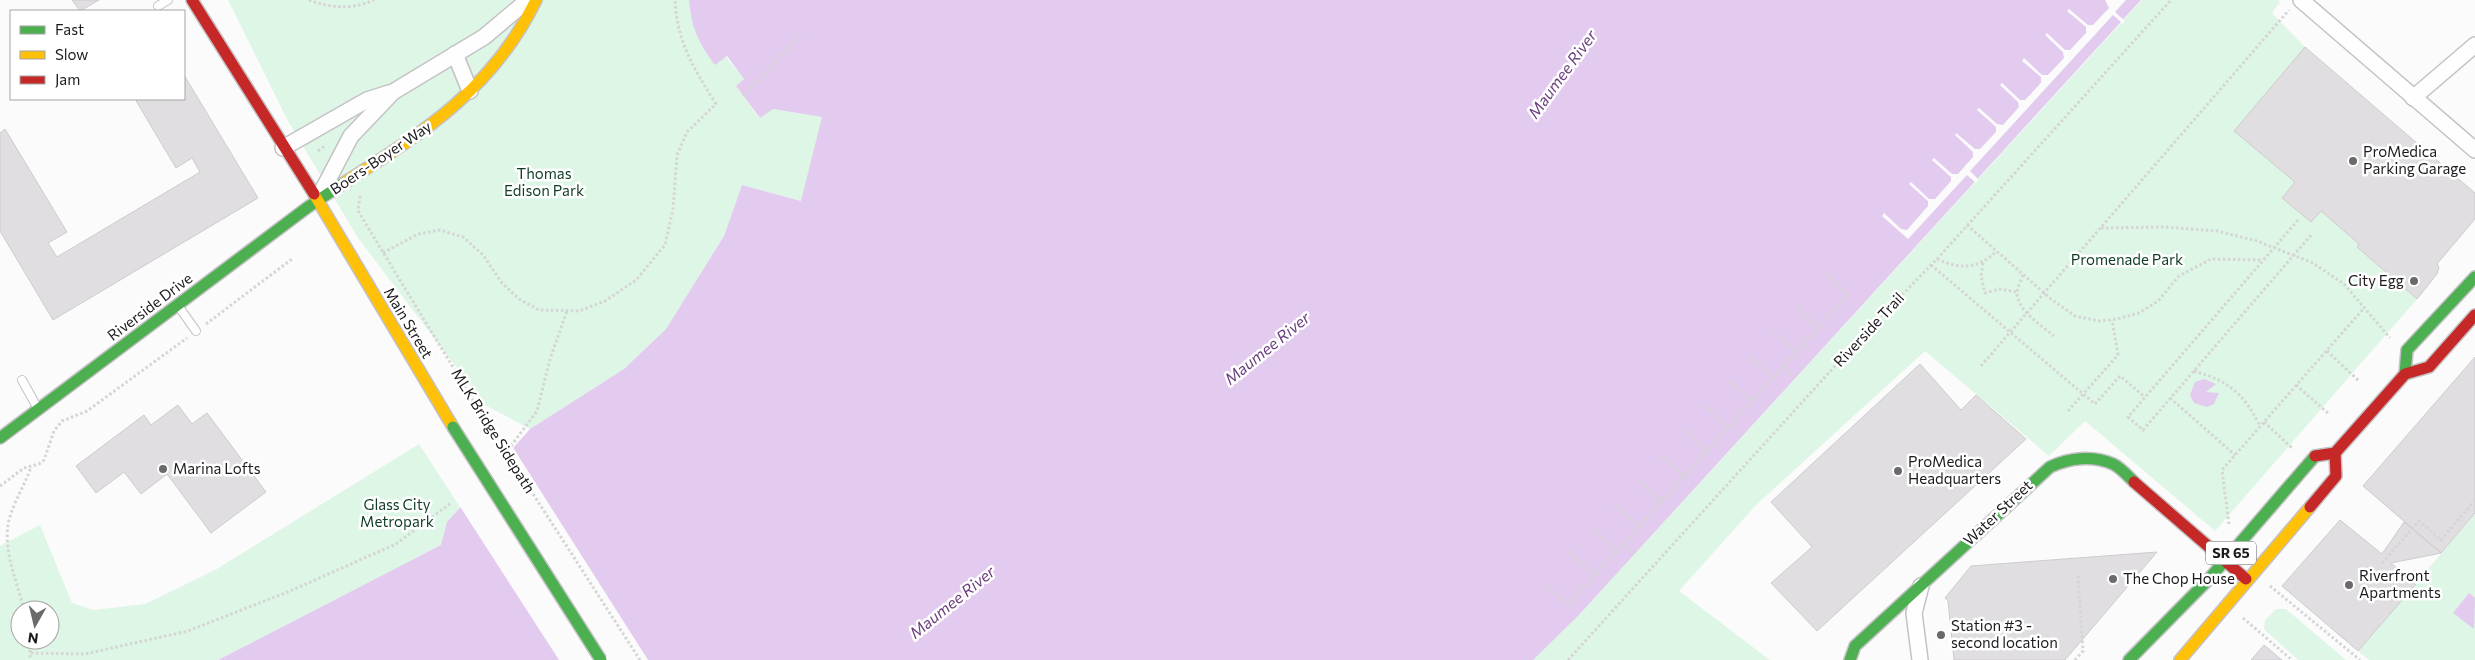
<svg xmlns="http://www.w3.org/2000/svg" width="2475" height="660" viewBox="0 0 2475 660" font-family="Commissioner,sans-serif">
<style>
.green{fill:#def6e6;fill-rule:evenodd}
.water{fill:#e3caef}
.pier{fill:#fcfbfc}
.building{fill:#e0dee1;stroke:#cdcbce}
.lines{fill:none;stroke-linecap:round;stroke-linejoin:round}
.lane-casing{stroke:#c4c2c5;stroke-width:10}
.street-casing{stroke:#c4c2c5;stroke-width:18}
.fast-casing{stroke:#c4c2c5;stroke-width:14}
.slow-casing{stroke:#c4c2c5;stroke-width:14}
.jam-casing{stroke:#c4c2c5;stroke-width:14}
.path{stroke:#d5d5d5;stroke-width:3;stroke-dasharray:2.5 2.5;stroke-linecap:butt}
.lane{stroke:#fffeff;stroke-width:8}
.street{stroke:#fffeff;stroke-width:15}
.fast{stroke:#4caf50;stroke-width:11}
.slow{stroke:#ffc107;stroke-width:11}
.jam{stroke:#c62828;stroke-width:11}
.fast-bridge-casing{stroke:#c4c2c5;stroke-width:14;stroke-linecap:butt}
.path-bridge{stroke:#d5d5d5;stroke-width:3;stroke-dasharray:2.5 2.5;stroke-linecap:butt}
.fast-bridge{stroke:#4caf50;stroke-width:11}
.poi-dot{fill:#6b696c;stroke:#fff;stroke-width:2}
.labels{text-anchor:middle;stroke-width:5;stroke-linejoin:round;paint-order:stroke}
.shield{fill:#fff;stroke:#615f62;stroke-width:1}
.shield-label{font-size:14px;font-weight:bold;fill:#1d1a1f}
.poi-label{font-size:15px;fill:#1d1a1f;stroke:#fff;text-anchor:start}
.street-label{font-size:15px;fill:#1d1a1f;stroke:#fff}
.park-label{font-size:15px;fill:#0f3d24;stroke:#fff}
.water-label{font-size:16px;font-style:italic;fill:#6a3e7d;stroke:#fff}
</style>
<rect width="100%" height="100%" fill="#fcfbfc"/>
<g class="green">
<path d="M228 0H689L690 13 744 79 736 86 759 118 772 109 823 117 801 201 742 185 724 236 666 329 624 369 530 429 485 405 358 238 288 121Z"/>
<path d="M2142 0H2278L2280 2 2272 13 2305 47 2234 131 2295 182 2282 198 2311 222 2321 211 2359 244 2357 247 2417 299 2215 531 2085 421 2049 456 1925 351 1756 505 1679 591 1770 660H1533L1578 616Z"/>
<path d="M419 444 460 507 447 522 441 545 218 660H0V546L40 525 72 603 93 610 145 604 215 570ZM20 610H50V640H20Z"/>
<path d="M2475 514V660H2369L2358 651Z"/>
<path d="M2276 609H2286L2346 660H2298L2264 629 2265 620Z"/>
</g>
<g class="water">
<path d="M689 0H2141L1578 616 1533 660H218L441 545 447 522 530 429 624 369 666 329 724 236 742 185 801 201 822 117 773 109 760 118 736 86 744 79 727 56 715 65C699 44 691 27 689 0Z"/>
<path d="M2204 379 2216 384 2206 392 2219 393 2214 404 2207 407 2194 403 2190 395 2195 382Z"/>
<path d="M2469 593 2475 598 2474 629 2453 613Z"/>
</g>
<g class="pier">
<path d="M2105 0H2126L2115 12 2125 21 2123 24 2113 15 1970 171 1979 180 1976 183 1967 175 1908 239 1882 216 1884 213 1901 229 1907 230 1928 206V201L1909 184 1911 182 1929 199H1935L1951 181V177L1932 160 1934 158 1952 174H1958L1973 157V152L1955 135 1956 133 1975 149H1980L1996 132V127L1977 110 1979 108 1997 124 2003 125 2019 107 2018 102 2000 85 2002 83 2020 100H2025L2041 83V77L2022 61 2024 58 2042 75H2048L2064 58 2063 52 2045 35 2047 33 2065 50H2070L2086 33V27L2067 11 2069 9 2088 25H2093L2109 8Z"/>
<path d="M512 446 648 660H559L459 505Z"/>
</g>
<g class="building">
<path d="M72 0H99L80 11Z"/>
<path d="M2305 47 2475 193V219L2437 264 2439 267 2437 274 2417 299 2357 247 2359 244 2321 211 2311 222 2282 198 2295 182 2234 131Z"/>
<path d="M184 75 258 198 53 320 0 231V133L5 129 67 232 48 243 57 257 200 172 192 158 176 168 135 99H184Z"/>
<path d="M2475 357V513L2441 553 2363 486Z"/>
<path d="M1920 364 1961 410 1976 395 2026 439 1817 631 1771 583 1812 547 1771 502Z"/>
<path d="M178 405 192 424 207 413 266 492 211 533 167 474 141 494 124 472 96 493 76 466 144 415 151 425Z"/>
<path d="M2340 520 2382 554 2404 522 2441 553 2391 563 2416 584 2358 651 2282 586Z"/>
<path d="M2157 552 2065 660H1954L1948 601 1945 598 1971 566Z"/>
<path d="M2264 645 2282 660H2251Z"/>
</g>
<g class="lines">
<defs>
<g id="lane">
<path d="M158 6 168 0"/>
<path d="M179 307 196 331"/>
<path d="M22 380 37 407"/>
</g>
<g id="street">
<path d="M2301 0 2475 150"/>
<path d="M455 54 470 91"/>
<path d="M2413 98 2475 45"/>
<path d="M283 148 367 100 389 93"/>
<path d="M319 197 351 136 393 92 484 37 528 0"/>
<path d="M1920 660 1914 613 1921 586"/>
</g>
<g id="fast">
<path d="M2405 374 2407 350 2475 277"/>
<path d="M0 438 308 207 347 181"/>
<path d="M1850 660 1855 646 2050 467C2069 458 2092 455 2113 464 2120 467 2128 476 2134 482"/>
<path d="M2129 660 2208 580 2315 456"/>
</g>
<g id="slow">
<path d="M347 181C426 131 494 87 536 0"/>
<path d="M314 194 453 427"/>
<path d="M2180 660 2310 507"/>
</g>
<g id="jam">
<path d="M192 0 314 194"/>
<path d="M2315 456 2335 453 2405 374 2429 367 2475 315"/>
<path d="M2134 482 2246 579"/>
<path d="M2310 507 2336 476 2335 453"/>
</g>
</defs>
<use href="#lane" class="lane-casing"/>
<use href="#street" class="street-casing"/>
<use href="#fast" class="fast-casing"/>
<use href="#slow" class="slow-casing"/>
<use href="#jam" class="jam-casing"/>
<g class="path">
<path d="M309 0C331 8 352 10 374 0"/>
<path d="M743 96 802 34"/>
<path d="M318 151 325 146"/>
<path d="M360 196 358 211 479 410"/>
<path d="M2298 220 2128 417 2143 430 2312 234"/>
<path d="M1967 225 2051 299 2075 316 2099 321 2117 319 2139 313 2158 301 2179 276 2211 259 2262 260"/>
<path d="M2101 228 2165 227 2217 231 2257 241 2313 263 2344 284 2390 338"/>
<path d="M383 253 418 234 440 230 463 237 483 255 502 283 519 299 539 310 579 311 605 301 636 280 665 245 673 209 677 155 687 132 716 104C694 69 677 42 675 0"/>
<path d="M1937 259C1962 270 1977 269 1997 251"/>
<path d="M1983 263 1981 276 1985 293 1999 289 2017 292"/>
<path d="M1931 265 2095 404 2120 376 2145 397"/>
<path d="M2023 275C2021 280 2017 288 2017 294 2019 312 2041 325 2054 336"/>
<path d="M1796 306 1818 327"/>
<path d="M206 324 292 259"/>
<path d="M1774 332 1796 351"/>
<path d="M2327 351 2359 381"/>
<path d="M1751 357 1773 377"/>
<path d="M1783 366 1795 377"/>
<path d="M1981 366 2289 10"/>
<path d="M2194 371C2229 381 2244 394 2260 426"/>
<path d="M1729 381 1751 401"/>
<path d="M2296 385 2329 414"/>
<path d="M2170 398 2235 455"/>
<path d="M1706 406 1728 427"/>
<path d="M2068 411 2118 355 2112 320"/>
<path d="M2264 422 2293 449"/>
<path d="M1684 430 1706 451"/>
<path d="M511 446 537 411 550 359 567 311"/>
<path d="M1662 456 1684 476"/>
<path d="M1638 480 1661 501"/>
<path d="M0 486 24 468 39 464 44 460 54 431 62 421 87 411 187 338"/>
<path d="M1615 505 1638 526"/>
<path d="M2229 524 2222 470 2364 308"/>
<path d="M1594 529 1616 550"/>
<path d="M1621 544 1633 555"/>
<path d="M1568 551 1595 575"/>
<path d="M2382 563 2419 521 2441 540 2475 500"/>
<path d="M1546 585 1568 605 1848 295 1826 273"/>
<path d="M2270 586 2360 660"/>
<path d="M24 610C17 581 2 549 9 520 14 501 25 485 31 467"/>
<path d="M2243 618 2292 660"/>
<path d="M30 640V660"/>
<path d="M31 653 85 654 188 631 290 591 396 544 451 503"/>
<path d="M1568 660 1864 334 1937 259 2171 0"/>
<path d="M2075 660 2083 651 2078 575"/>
</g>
<use href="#lane" class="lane"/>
<use href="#street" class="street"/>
<use href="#fast" class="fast"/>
<use href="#slow" class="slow"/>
<use href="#jam" class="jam"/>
<defs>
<path id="fast-bridge" d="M453 427 601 660"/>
</defs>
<use href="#fast-bridge" class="fast-bridge-casing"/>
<path class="path-bridge" d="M479 410 640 660"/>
<use href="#fast-bridge" class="fast-bridge"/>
</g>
<g class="poi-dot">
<circle cx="2353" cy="161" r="5"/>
<circle cx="2414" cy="281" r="5"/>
<circle cx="163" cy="469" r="5"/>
<circle cx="1898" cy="471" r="5"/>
<circle cx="2113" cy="579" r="5"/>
<circle cx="2349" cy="585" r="5"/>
<circle cx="1941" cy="635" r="5"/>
</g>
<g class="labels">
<rect class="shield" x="2206" y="541.5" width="50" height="23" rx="4"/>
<g class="shield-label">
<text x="2231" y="558">SR 65</text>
</g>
<g class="poi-label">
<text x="2363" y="157">ProMedica<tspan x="2363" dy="17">Parking Garage</tspan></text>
<text x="2404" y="286" text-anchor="end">City Egg</text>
<text x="1908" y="467">ProMedica<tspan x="1908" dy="17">Headquarters</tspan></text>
<text x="173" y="474">Marina Lofts</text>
<text x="2359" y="581">Riverfront<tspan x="2359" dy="17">Apartments</tspan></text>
<text x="2123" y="584">The Chop House</text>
<text x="1951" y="631">Station #3 -<tspan x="1951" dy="17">second location</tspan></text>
</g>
<g class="street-label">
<text transform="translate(381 158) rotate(-34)" y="5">Boers-Boyer Way</text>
<text transform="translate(150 307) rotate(-37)" y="5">Riverside Drive</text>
<text transform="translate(408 323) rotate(59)" y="5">Main Street</text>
<text transform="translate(1869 330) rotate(-47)" y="5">Riverside Trail</text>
<text transform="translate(493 431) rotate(58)" y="5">MLK Bridge Sidepath</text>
<text transform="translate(1998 513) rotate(-43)" y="5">Water Street</text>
</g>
<g class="park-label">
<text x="544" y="179">Thomas<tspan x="544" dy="17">Edison Park</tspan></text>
<text x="2127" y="265">Promenade Park</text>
<text x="397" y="510">Glass City<tspan x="397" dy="17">Metropark</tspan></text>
</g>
<g class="water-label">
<text transform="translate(1562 74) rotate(-54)" y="6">Maumee River</text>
<text transform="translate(1267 348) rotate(-39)" y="6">Maumee River</text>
<text transform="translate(952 602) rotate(-39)" y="6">Maumee River</text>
</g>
</g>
<rect x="10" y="10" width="175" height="90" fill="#ffffff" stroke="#a5a3a5"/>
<rect x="20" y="26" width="25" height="8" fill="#4caf50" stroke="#a5a3a5"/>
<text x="55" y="35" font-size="15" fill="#1d1a1f">Fast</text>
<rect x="20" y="51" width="25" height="8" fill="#ffc107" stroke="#a5a3a5"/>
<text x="55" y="60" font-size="15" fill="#1d1a1f">Slow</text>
<rect x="20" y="76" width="25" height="8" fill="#c62828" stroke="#a5a3a5"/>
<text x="55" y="85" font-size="15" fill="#1d1a1f">Jam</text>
<g transform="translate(35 625) rotate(188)"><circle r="24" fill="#ffffff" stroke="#a5a3a5"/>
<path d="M0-4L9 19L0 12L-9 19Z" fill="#6b696c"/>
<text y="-8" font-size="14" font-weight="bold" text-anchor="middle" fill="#1d1a1f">N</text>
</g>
</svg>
